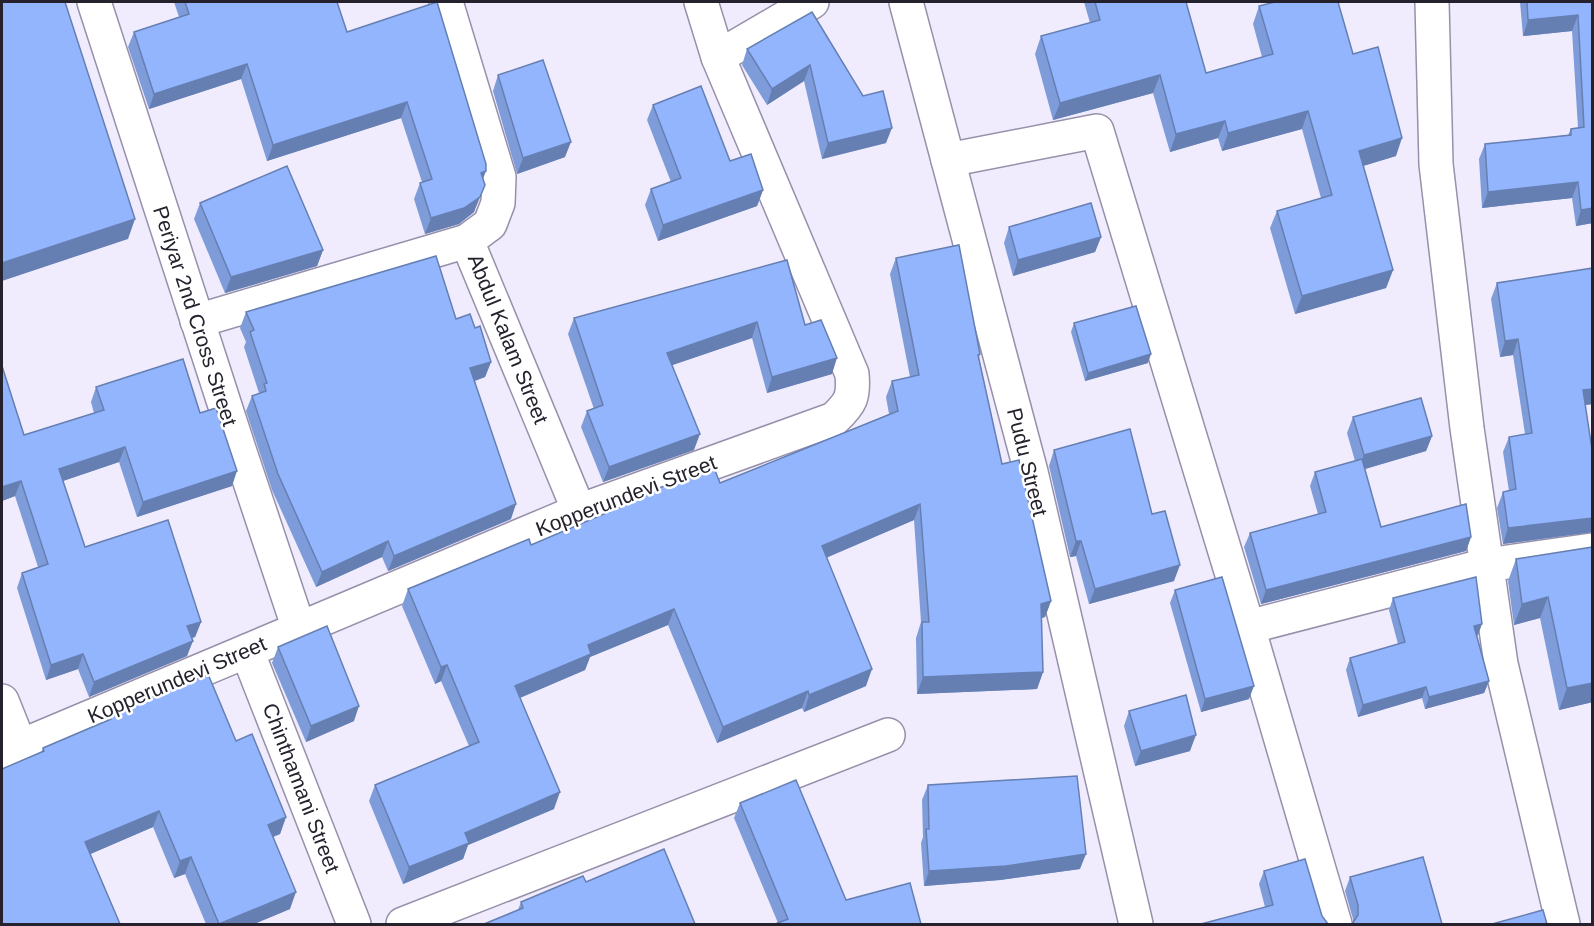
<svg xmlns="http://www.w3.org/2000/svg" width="1594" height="926" viewBox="0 0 1594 926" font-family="Helvetica,sans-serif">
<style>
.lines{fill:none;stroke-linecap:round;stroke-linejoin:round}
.minor-casing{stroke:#9790aa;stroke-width:36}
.minor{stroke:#fff;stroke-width:33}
.wall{fill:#7e9cda}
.shaded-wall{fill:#667fb2}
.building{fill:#92b5fe;stroke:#667fb2;stroke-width:1.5}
.labels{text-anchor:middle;stroke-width:5;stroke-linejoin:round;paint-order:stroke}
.street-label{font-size:21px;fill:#25222d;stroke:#fff}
</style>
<rect width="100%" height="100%" fill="#f0ecfd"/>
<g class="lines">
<defs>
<g id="minor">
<path d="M94 2 239 449 299 629"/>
<path d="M446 2 499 177 498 203 490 224 467 241 579 511"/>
<path d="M906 2 1031 472 1136 924"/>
<path d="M1432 2 1436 164 1467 428 1501 664 1563 924"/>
<path d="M718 57 812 2"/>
<path d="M948 160 1097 131 1248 627 1335 924"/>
<path d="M197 321 467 241"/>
<path d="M1248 627 1487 565 1592 550"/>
<path d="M247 651 354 924"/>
<path d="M2 701 20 746"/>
<path d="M2 754 579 511 834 419C851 403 854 397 852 374L718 57 701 2"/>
<path d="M403 924 888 735"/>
</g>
</defs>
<use href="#minor" class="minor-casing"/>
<use href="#minor" class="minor"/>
</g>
<g class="wall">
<path d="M174 2H337L347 32 483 179 474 212 459 224 425 234 414 199 420 183 422 182 401 118 267 161 241 79 149 109 128 47 134 32 179 17Z"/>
<path d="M1084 2H1186L1206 73 1262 57 1253 24 1259 6 1353 54 1396 156 1363 166 1393 270 1386 288 1295 314 1270 228 1277 211 1321 198 1302 129 1222 151 1218 138 1170 152 1153 93 1053 120 1035 54 1041 36 1090 23Z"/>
<path d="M1520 2H1593V223L1576 226 1572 198 1482 208 1479 159 1485 144 1568 135 1571 129 1578 128 1572 31 1523 36Z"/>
<path d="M812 12 886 143 822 159 804 81 767 105 742 65 747 49Z"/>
<path d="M498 75 565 157 517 174 493 91Z"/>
<path d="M653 105 730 161 763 190 757 206 658 241 645 205 651 189 671 182 647 120Z"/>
<path d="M200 203 323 250 317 266 225 293 194 219Z"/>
<path d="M1009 227 1101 237 1095 252 1013 276 1004 243Z"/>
<path d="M896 258 980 354 979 358 1002 464 1051 601 1045 617 1041 618 1043 672 1037 689 917 694 916 638 921 622 914 520 826 558 866 686 804 712 802 708 717 743 668 625 590 657 585 670 520 698 554 809 468 845 463 859 403 884 369 801 375 785 469 746 441 681 435 684 402 606 408 589 531 545 621 506 623 501 720 483 889 414 886 397 892 381 910 377 890 274Z"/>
<path d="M787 260 805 325 832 374 767 393 752 338 672 365 694 450 603 482 581 427 587 411 594 409 568 334 574 318Z"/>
<path d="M1593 268V404L1585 405 1593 456V532L1503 544 1497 508 1503 492 1509 491 1503 452 1509 437 1525 434 1513 355 1500 357 1491 299 1497 283Z"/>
<path d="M246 312 456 319 475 328 491 362 485 377 475 381 511 519 388 571 382 557 316 587 272 490 246 411 252 396 259 393 244 347 246 342 240 328Z"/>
<path d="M1074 323 1148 363 1085 381 1071 332Z"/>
<path d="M2 366 24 435 94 413 91 402 96 387 200 413 232 486 137 517 119 462 63 481 85 547 201 622 195 637 192 638 187 656 89 697 78 669 46 680 17 588 22 573 38 567 15 496 2 501Z"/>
<path d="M1353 417 1432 436 1426 451 1365 469 1381 527 1471 537 1466 551 1261 604 1244 547 1250 533 1318 514 1310 486 1315 472 1355 461 1347 433Z"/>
<path d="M1054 450 1152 514 1174 581 1089 604 1076 556 1070 557 1049 466Z"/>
<path d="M1593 547V702L1559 710 1540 618 1514 625 1508 581 1516 559Z"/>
<path d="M1175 590 1249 699 1201 712 1170 603Z"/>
<path d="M1393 598 1478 635 1477 636 1489 681 1484 693 1425 709 1422 698 1358 717 1346 670 1350 658 1398 644 1389 610Z"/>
<path d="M278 647 354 721 306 742 272 663Z"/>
<path d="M1129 711 1190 751 1135 766 1124 726Z"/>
<path d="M109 715 236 741 286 817 280 834 273 837 290 909 254 924H206L185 874 174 878 153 827 90 854 41 753 43 748 107 721Z"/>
<path d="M928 785 1080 869 1000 880 924 886 921 843 923 837 922 800Z"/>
<path d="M740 803 846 900 778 923 734 818Z"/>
<path d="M1264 871 1322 916 1265 907 1259 884Z"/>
<path d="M1350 877 1442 924H1353V919L1345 891Z"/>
<path d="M586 882 518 910 521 902Z"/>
</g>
<g class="shaded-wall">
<path d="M1578 15 1572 31 1523 36 1528 20Z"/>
<path d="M247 64 241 79 149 109 154 94Z"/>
<path d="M810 65 804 81 767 105 772 89Z"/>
<path d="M1160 75 1153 93 1053 120 1060 103Z"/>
<path d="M407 102 401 118 267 161 273 145Z"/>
<path d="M1308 111 1302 129 1222 151 1228 133Z"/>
<path d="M1225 121 1218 138 1170 152 1176 134Z"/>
<path d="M892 128 886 143 822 159 828 143Z"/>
<path d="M1402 138 1396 156 1353 169 1359 151Z"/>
<path d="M571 142 565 157 517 174 523 158Z"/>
<path d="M486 171 480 187 481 173Z"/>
<path d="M1578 182 1572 198 1482 208 1488 192Z"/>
<path d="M485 185 474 212 459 224 425 234 431 218Z"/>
<path d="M763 190 757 206 658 241 663 225Z"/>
<path d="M1593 208V223L1576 226 1581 210Z"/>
<path d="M135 219 128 239 2 281V263Z"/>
<path d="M1101 237 1095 252 1013 276 1018 260Z"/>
<path d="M323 250 317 266 225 293 231 277Z"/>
<path d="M1393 270 1386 288 1295 314 1302 296Z"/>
<path d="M757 322 752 338 661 369 667 353Z"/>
<path d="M1518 339 1513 355 1500 357 1505 341Z"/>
<path d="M1151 354 1148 363 1085 381 1088 373Z"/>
<path d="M837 358 832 374 767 393 772 377Z"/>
<path d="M491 362 485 377 465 384 470 368Z"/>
<path d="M1593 389V404L1578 406 1583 390Z"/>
<path d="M700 434 694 450 603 482 609 467Z"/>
<path d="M1432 436 1426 451 1358 471 1364 455Z"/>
<path d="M125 447 119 462 54 484 59 469Z"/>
<path d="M237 471 232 486 137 517 143 502Z"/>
<path d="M21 481 15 496 2 501V487Z"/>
<path d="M516 504 511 519 388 571 394 556Z"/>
<path d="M920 504 914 520 816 562 822 546Z"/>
<path d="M1593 518V532L1503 544 1508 528Z"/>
<path d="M1471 537 1466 551 1261 604 1266 590Z"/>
<path d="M388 541 382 557 316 587 322 572Z"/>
<path d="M1076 541H1081L1076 556 1070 557Z"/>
<path d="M1180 565 1174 581 1089 604 1095 589Z"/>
<path d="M1548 597 1540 618 1514 625 1522 604Z"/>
<path d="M1051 601 1045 617 1035 620 1041 604Z"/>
<path d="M674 609 668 625 590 657 585 670 510 702 515 686 588 645Z"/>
<path d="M201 622 195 637 181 641 187 626Z"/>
<path d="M1482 624 1478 635 1470 638 1474 626Z"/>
<path d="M193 641 187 656 89 697 94 682Z"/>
<path d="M83 654 78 669 46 680 51 665Z"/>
<path d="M447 665 441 681 435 684 441 667Z"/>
<path d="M872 669 866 686 804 712 809 695Z"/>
<path d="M1043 672 1037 689 917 694 923 677Z"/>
<path d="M1489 681 1484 693 1425 709 1429 697Z"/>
<path d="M1593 683V702L1559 710 1567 688Z"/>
<path d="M1254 686 1249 699 1201 712 1205 699Z"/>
<path d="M1426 687 1422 698 1358 717 1363 705Z"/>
<path d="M808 691 802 708 717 743 723 727Z"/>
<path d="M359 706 354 721 306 742 311 726Z"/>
<path d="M1196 735 1190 751 1135 766 1141 751Z"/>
<path d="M560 792 554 809 468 845 463 859 403 884 409 867 465 833Z"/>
<path d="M159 811 153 827 79 859 85 842Z"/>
<path d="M286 817 280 834 262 841 268 825Z"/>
<path d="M1086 854 1080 869 1000 880 924 886 929 871Z"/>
<path d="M191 857 185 874 174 878 180 861Z"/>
<path d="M296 892 290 909 254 924H221Z"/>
</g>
<g class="building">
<path d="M2 2H65L135 219 2 263Z"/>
<path d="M185 2H337L347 32 437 2 486 164V171L481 173 485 185 480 197 464 208 431 218 420 183 432 179 407 102 273 145 247 64 154 94 134 32 189 14Z"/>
<path d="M1095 2H1186L1206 73 1273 54 1259 6 1275 2H1338L1353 54 1378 47 1402 138 1359 151 1393 270 1302 296 1277 211 1332 195 1308 111 1228 133 1225 121 1176 134 1160 75 1060 103 1041 36 1100 20Z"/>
<path d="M1527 2H1593V208L1581 210 1578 182 1488 192 1485 144 1571 135V129L1584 127 1578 15 1528 20Z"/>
<path d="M812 12 863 96 883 91 892 128 828 143 810 65 772 89 747 49Z"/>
<path d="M543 60 571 142 523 158 498 75Z"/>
<path d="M701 86 730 161 751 154 763 190 663 225 651 189 681 178 653 105Z"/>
<path d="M287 166 323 250 231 277 200 203Z"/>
<path d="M1091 203 1101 237 1018 260 1009 227Z"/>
<path d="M959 245 980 354 978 355 1002 464 1019 460 1051 601 1041 604 1043 672 923 677 922 622H929L920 504 822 546 872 669 809 695 808 691 723 727 674 609 588 645 591 654 515 686 560 792 465 833 469 843 409 867 375 785 479 742 447 665 441 667 408 589 529 539 531 545 625 505 623 501 714 468 720 483 898 411 892 381 919 375 896 258Z"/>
<path d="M436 256 456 319 470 314 475 328 480 326 491 362 470 368 516 504 394 556 388 541 322 572 278 474 252 396 266 391 264 384 267 383 250 332 254 330 246 312Z"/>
<path d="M787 260 805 325 821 320 837 358 772 377 757 322 667 353 700 434 609 467 587 411 603 405 574 318Z"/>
<path d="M1593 268V389L1583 390 1593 456V518L1508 528 1503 492 1516 489 1509 437 1532 433 1518 339 1505 341 1497 283Z"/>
<path d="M1136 306 1151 354 1088 373 1074 323Z"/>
<path d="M183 359 200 413 216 408 237 471 143 502 125 447 59 469 85 547 168 520 201 622 187 626 193 641 94 682 83 654 51 665 22 573 48 564 21 481 2 487V366L24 435 104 410 96 387Z"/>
<path d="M1421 398 1432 436 1364 455 1353 417Z"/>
<path d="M1130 429 1152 514 1165 511 1180 565 1095 589 1081 541H1076L1054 450Z"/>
<path d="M1362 459 1381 527 1466 504 1471 537 1266 590 1250 533 1326 512 1315 472Z"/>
<path d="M1593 547V683L1567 688 1548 597 1522 604 1516 559Z"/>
<path d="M1222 577 1254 686 1205 699 1175 590Z"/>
<path d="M1476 577 1482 624 1474 626 1489 681 1429 697 1426 687 1363 705 1350 658 1405 642 1393 598Z"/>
<path d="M327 626 359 706 311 726 278 647Z"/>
<path d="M208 674 236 741 252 734 286 817 268 825 296 892 219 924 191 857 180 861 159 811 85 842 120 924H2V769L44 751 43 748 111 719 109 715Z"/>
<path d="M1186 695 1196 735 1141 751 1129 711Z"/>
<path d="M1077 776 1086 854 1006 866 929 871 926 829H929L928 785Z"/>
<path d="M796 780 846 900 910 883 921 924H775L788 919 740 803Z"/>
<path d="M664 849 695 924H484L523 908 521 902 583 876 586 882Z"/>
<path d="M1423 857 1442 924H1352L1358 915V905L1350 877Z"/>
<path d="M1305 859 1322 916 1328 924H1201L1273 905 1264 871Z"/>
<path d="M1543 910 1547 924H1492Z"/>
</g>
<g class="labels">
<g class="street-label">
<text transform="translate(195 316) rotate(72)" y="7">Periyar 2nd Cross Street</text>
<text transform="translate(508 339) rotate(68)" y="7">Abdul Kalam Street</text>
<text transform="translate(1027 462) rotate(76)" y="7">Pudu Street</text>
<text transform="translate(626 496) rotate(-21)" y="7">Kopperundevi Street</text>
<text transform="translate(177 680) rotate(-23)" y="7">Kopperundevi Street</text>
<text transform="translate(301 788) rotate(69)" y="7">Chinthamani Street</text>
</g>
</g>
<rect width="1594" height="926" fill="none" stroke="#25222d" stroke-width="6"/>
</svg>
